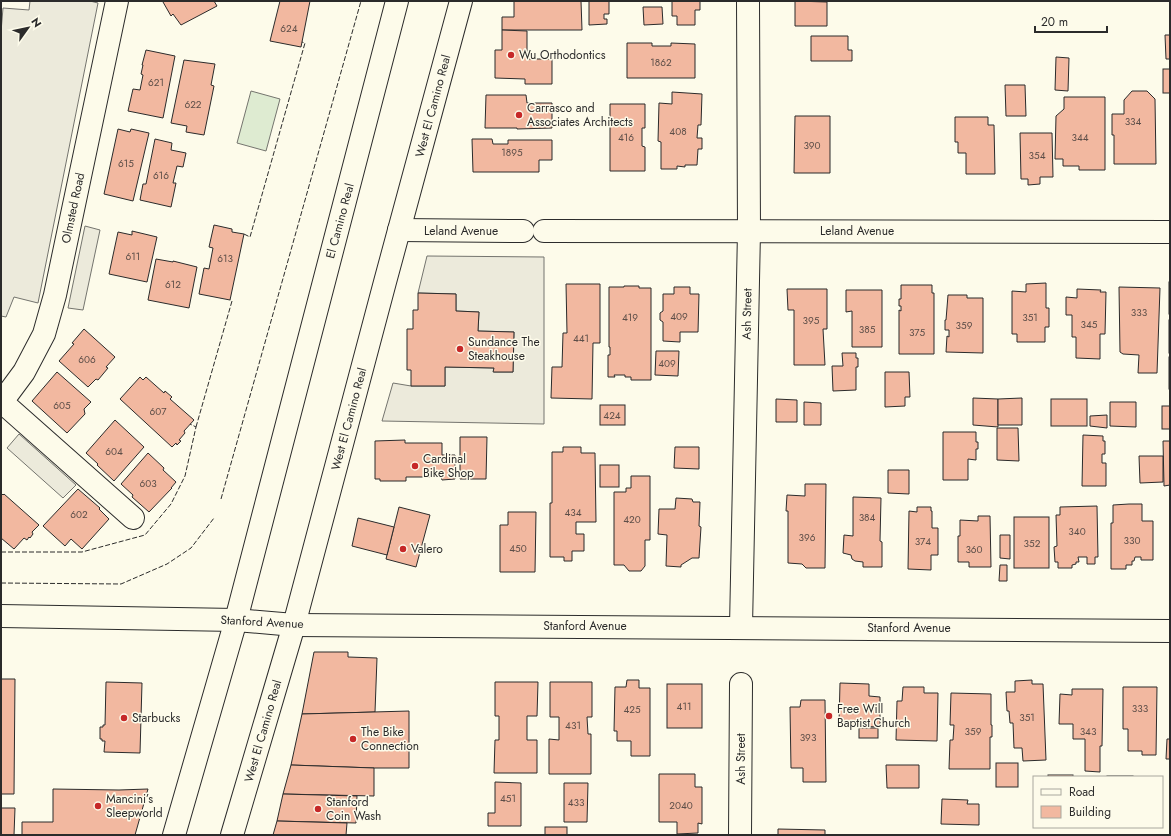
<svg xmlns="http://www.w3.org/2000/svg" width="1171" height="836" viewBox="0 0 1171 836" font-family="Jost,sans-serif">
<style>
.green{fill:#deebd1;stroke:#74746e}
.parking{fill:#eceadb;stroke:#74746e}
.building{fill:#f2b8a0;stroke:#2b2b2b}
.lines{fill:none;stroke-linecap:round;stroke-linejoin:round}
.street-casing{stroke:#2b2b2b;stroke-width:24}
.secondary-casing{stroke:#2b2b2b;stroke-width:24}
.primary-casing{stroke:#2b2b2b;stroke-width:24}
.street{stroke:#fdfbea;stroke-width:22}
.secondary{stroke:#fdfbea;stroke-width:22}
.primary{stroke:#fdfbea;stroke-width:22}
.fence{stroke:#2b2b2b;stroke-width:1;stroke-dasharray:5 2;stroke-linecap:butt}
.poi-dot{fill:#c62828;stroke:#fdfbea;stroke-width:1.5}
.labels{text-anchor:middle;stroke-width:3;stroke-linejoin:round;paint-order:stroke}
.number-label{font-size:10px;fill:#5d4e48}
.poi-label{font-size:12px;fill:#2b2b2b;stroke:#fdfbea;text-anchor:start}
.street-label{font-size:12px;fill:#2b2b2b;stroke:#fdfbea}
</style>
<rect width="100%" height="100%" fill="#fdfbea"/>
<path class="green" d="M251 91 280 99 266 151 237 143Z"/>
<g class="parking">
<path d="M30 1H90L98 3 38 303 14 297 6 317 1 316V32L3 8 29 10Z"/>
<path d="M85 226 100 230 83 310 68 308Z"/>
<path d="M427 256 544 257V424L382 421 393 383 411 386H445V367L494 368V372H513L514 332 478 331 479 312 456 311V294L418 293Z"/>
<path d="M19 434 76 485 63 498 7 448Z"/>
</g>
<g class="building">
<path d="M164 1H214L217 6 181 25 173 14 171 16 163 2Z"/>
<path d="M280 1H310L301 47 270 41Z"/>
<path d="M514 1H581L582 30H502V17H514Z"/>
<path d="M589 1H609V14H604V19H607V24L589 25Z"/>
<path d="M672 1H700V10H695V25H677V16H672Z"/>
<path d="M795 1 827 2V26H795Z"/>
<path d="M643 7H662L663 24 644 25Z"/>
<path d="M502 30 527 31V59H552V84H525V79L495 78V50H502Z"/>
<path d="M1165 35H1170V59H1166Z"/>
<path d="M811 36H848V50H852V61H811Z"/>
<path d="M627 43H652V46H671V43L695 44V78H627Z"/>
<path d="M146 50 175 56 163 118 128 111 133 89 140 90 143 75 141 74 143 65H142Z"/>
<path d="M1056 57 1069 58 1068 91 1055 90Z"/>
<path d="M184 60 215 64 211 85 214 86 204 135 186 132 187 126 171 123Z"/>
<rect x="1163" y="69" width="7" height="24"/>
<path d="M1005 85H1025L1026 116H1006Z"/>
<path d="M1132 91H1147L1155 99 1156 164H1114V135H1112V114H1124V100Z"/>
<path d="M672 92 702 94 701 125H698L697 138H702V149H698L697 165H685V167L677 166V169H661V142L658 141 659 103 672 104Z"/>
<path d="M486 95H526L527 103H552V128L517 129V128H485Z"/>
<path d="M1064 97H1105V170H1079V166H1063V159H1055L1056 116 1064 109Z"/>
<path d="M610 104H645V128H642V146L645 147V171H610Z"/>
<path d="M795 116H830V173H794Z"/>
<path d="M955 117H988V125H994L995 174H966V153H958V142H955Z"/>
<path d="M118 129 130 132 131 129 149 133 133 201 104 194Z"/>
<path d="M1020 133H1052L1053 177H1040V184L1028 185V179H1021Z"/>
<path d="M155 139 172 143 171 150 186 153 183 167 177 166 173 183H176L171 207 140 200 143 184H146Z"/>
<path d="M472 139H492L493 144H508V140H552V160H539V172H473Z"/>
<path d="M214 225 232 229V232L244 234 230 300 199 294 204 268 209 269 213 248 209 247Z"/>
<path d="M132 231 157 237 147 282 109 274 118 232 132 235Z"/>
<path d="M156 259 173 262V261L197 267 189 308 148 300Z"/>
<rect x="1169" y="282" width="1" height="32"/>
<path d="M1046 283V308H1049V327H1045V342H1017V334H1012V291L1026 292V284Z"/>
<path d="M566 284H600V343H593L592 399 551 398 552 367H562L563 333H567Z"/>
<path d="M901 285H932V293H934V354H899V310L901 311V306H899V299H901Z"/>
<path d="M624 286H639V288H651V380H631V377H625V375H614L615 377H608V355H610V347H609V287H624Z"/>
<path d="M674 287H690V294H699L698 332H680V342L663 341V322L660 320V313L663 311V294H674Z"/>
<path d="M1119 287 1160 288 1157 373H1138L1139 355 1123 354 1120 352Z"/>
<path d="M787 289H827V329H823L825 365H794V310H788Z"/>
<path d="M1077 289 1101 290 1100 292H1106L1105 334H1100V359L1076 358V337H1072V315H1066V297L1077 298Z"/>
<path d="M846 290H882V347H852V311L846 312Z"/>
<path d="M418 293 456 294V311L479 312 478 331 514 332 513 372H493L494 368 445 367V386H411V370H407V329H413V310H418Z"/>
<path d="M948 295H967V298H983V353L946 352 947 336 949 337V330H945V320H946Z"/>
<rect x="1169" y="320" width="1" height="33"/>
<path d="M84 329 115 357 106 367 108 368 98 380 96 379 88 387 59 361 74 344 72 343Z"/>
<path d="M656 351H679L678 376 655 375Z"/>
<path d="M842 353H856V358H858V367H856V390L833 391 832 366H843Z"/>
<rect x="1169" y="357" width="1" height="32"/>
<path d="M57 372 91 402 84 409 85 414 67 433 32 401Z"/>
<path d="M885 372H909L910 397H905V406L885 407Z"/>
<path d="M140 377 143 380 146 377 164 393 165 391 172 397 170 399 194 420 184 431 185 433 179 440 181 441 177 445 176 443 172 447 120 399Z"/>
<path d="M973 398 998 399V427L973 425Z"/>
<path d="M1022 398V425H998V399Z"/>
<path d="M776 399 797 400V422H776Z"/>
<rect x="1051" y="399" width="36" height="27"/>
<path d="M804 402 821 403V425H804Z"/>
<path d="M1110 402H1136V427L1110 426Z"/>
<rect x="600" y="405" width="25" height="20"/>
<rect x="1162" y="406" width="8" height="23"/>
<path d="M1107 415V428L1090 426V416Z"/>
<path d="M115 420 144 447 114 481 97 465 98 464 86 453Z"/>
<path d="M997 428H1018L1019 461 997 460Z"/>
<path d="M943 432H976V442H978V449H976V460L968 459V480H943Z"/>
<path d="M1083 435 1103 436V441H1105V454H1102V463H1106V486H1082Z"/>
<path d="M460 437H487L486 479H460Z"/>
<path d="M405 440V443H442V455H455V479L442 480 441 477H406V481H380V479H375V441Z"/>
<path d="M1163 441H1170V485L1164 486Z"/>
<path d="M563 447H581V453H595L596 522H576V534H584V551H572V561H564V557H550V503H552V452H563Z"/>
<path d="M675 447H699V469L674 468Z"/>
<path d="M148 453 164 468 163 470 176 482 171 488H172L149 512 132 497 133 495 121 484Z"/>
<path d="M1139 456H1163V482L1140 483Z"/>
<rect x="600" y="465" width="19" height="22"/>
<path d="M888 470H909V494L888 493Z"/>
<path d="M631 476H650V540H645V566L641 571H629L624 565H614V492H626V488H631Z"/>
<path d="M805 484H826L825 568H806L802 564 788 563V511H786L787 495 805 496Z"/>
<path d="M78 489 100 508 99 509 109 519 82 549 71 539 65 546 43 526Z"/>
<path d="M1 493 3 495 4 494 39 525 32 532 33 534 30 538 29 537 27 540 24 538 14 549 1 538Z"/>
<path d="M853 497 881 498 880 541 882 542V567H863V562L855 561 852 559 851 555 843 553 844 535 853 536Z"/>
<path d="M676 498 692 499 693 502H700L699 526 701 527 699 558H692L681 565V567L666 566 667 535 658 534 659 509H675Z"/>
<path d="M1129 504H1142V521H1153V560H1141V557H1135L1134 561H1132V565H1126V569H1111V523H1113V505Z"/>
<path d="M1097 506 1098 557H1095V564H1087V557H1078L1079 562H1076V564L1072 565V568H1058V562H1055L1054 547 1057 546 1056 515H1060V507Z"/>
<path d="M399 507 430 515 416 567 386 559Z"/>
<path d="M917 507H931V511H932V528H938V555H931V570L908 569 909 511 917 512Z"/>
<path d="M508 512H536L535 572H500V525H508Z"/>
<path d="M978 516H990L991 567H969V562H958V536H960V520L978 521Z"/>
<rect x="1014" y="517" width="35" height="51"/>
<path d="M358 518 394 527 387 555 352 546Z"/>
<path d="M1000 535H1010V559L1000 558Z"/>
<path d="M1000 565H1007V581H999Z"/>
<path d="M314 652H348V657L377 658 375 712 302 714Z"/>
<path d="M1 679H15L14 794H1Z"/>
<path d="M627 680H639V688H650V756H631V741H617V731H614L615 687H626Z"/>
<path d="M1032 680V684H1043L1046 760 1023 761 1022 748H1014L1013 723H1010L1009 711H1007L1006 692H1015V681Z"/>
<path d="M106 682 142 683 140 753 104 752 105 741H102V739H100V727H103V725H105Z"/>
<path d="M495 682H538L537 716H527V740H537V773H494L495 740H499V716H495Z"/>
<path d="M550 682H592V717H587L588 734H591V774H549V739L559 740V717H550Z"/>
<path d="M840 683 869 684V696L880 697V727L850 726V723H839Z"/>
<rect x="667" y="684" width="35" height="44"/>
<path d="M903 687H924V693H938L937 741 896 740 897 701H902Z"/>
<path d="M1123 687H1157L1156 755H1142V751H1128V729H1123Z"/>
<path d="M1072 689H1103L1102 746H1100V772L1085 771V739H1073V724H1059L1060 694 1072 695Z"/>
<path d="M951 693 991 694V725H992V737H990V769H949L950 740H953L954 725H950Z"/>
<path d="M801 700H825L826 782H803V768H791L790 707H800Z"/>
<path d="M409 711V768H374L291 765 302 714Z"/>
<rect x="859" y="728" width="19" height="10"/>
<path d="M1167 739H1170V759H1166Z"/>
<rect x="996" y="763" width="22" height="24"/>
<path d="M291 765 374 768V796L283 794Z"/>
<path d="M886 765H919V788H887Z"/>
<path d="M659 774H695V787H702V824L698 823V833L677 834V822H659Z"/>
<rect x="1048" y="775" width="25" height="2"/>
<rect x="1107" y="776" width="26" height="1"/>
<path d="M495 782 521 783V826H488V813H495Z"/>
<path d="M564 783H588L587 822H564Z"/>
<path d="M53 789 119 790 148 789 135 835H22V822H53Z"/>
<path d="M283 794 357 796 356 823 277 821Z"/>
<path d="M942 799 968 800 967 804H979V825L941 824Z"/>
<path d="M1 808H15L14 835H1Z"/>
<path d="M277 821 347 823 346 835H273Z"/>
<rect x="545" y="827" width="22" height="8"/>
<path d="M778 829 825 830V835H778Z"/>
</g>
<g class="lines">
<defs>
<g id="street">
<path d="M399 230 523 231"/>
<path d="M544 231 1170 232"/>
<path d="M2 402 133 518"/>
<path d="M1 403 24 372 44 334 55 295 117 1"/>
<path d="M294 625 1170 631"/>
<path d="M741 627 749 231 748 1"/>
<path d="M740 835 741 684"/>
</g>
<path id="secondary" d="M1 616 236 620 294 625"/>
<g id="primary">
<path d="M174 835 236 620 397 1"/>
<path d="M232 835 294 625 385 282 461 1"/>
</g>
</defs>
<use href="#street" class="street-casing"/>
<use href="#secondary" class="secondary-casing"/>
<use href="#primary" class="primary-casing"/>
<use href="#street" class="street"/>
<use href="#secondary" class="secondary"/>
<use href="#primary" class="primary"/>
<g class="fence">
<path d="M244 234 250 237 305 43 302 42"/>
<path d="M196 427 232 301 230 300"/>
<path d="M221 499 361 1"/>
<path d="M1 552H82L145 535 171 504 185 476 196 427 190 424"/>
<path d="M1 583 121 584 167 564 191 548 214 518"/>
</g>
</g>
<g class="poi-dot">
<circle cx="511" cy="55" r="4"/>
<circle cx="519" cy="115" r="4"/>
<circle cx="460" cy="349" r="4"/>
<circle cx="415" cy="466" r="4"/>
<circle cx="403" cy="549" r="4"/>
<circle cx="829" cy="716" r="4"/>
<circle cx="124" cy="718" r="4"/>
<circle cx="353" cy="739" r="4"/>
<circle cx="98" cy="806" r="4"/>
<circle cx="318" cy="809" r="4"/>
</g>
<g class="labels">
<g class="number-label">
<text x="289" y="32">624</text>
<text x="661" y="66">1862</text>
<text x="156" y="86">621</text>
<text x="193" y="108">622</text>
<text x="1133" y="125">334</text>
<text x="678" y="135">408</text>
<text x="626" y="141">416</text>
<text x="1080" y="141">344</text>
<text x="812" y="149">390</text>
<text x="512" y="156">1895</text>
<text x="1037" y="159">354</text>
<text x="126" y="167">615</text>
<text x="161" y="179">616</text>
<text x="133" y="260">611</text>
<text x="225" y="262">613</text>
<text x="173" y="288">612</text>
<text x="1139" y="316">333</text>
<text x="679" y="320">409</text>
<text x="630" y="321">419</text>
<text x="1030" y="321">351</text>
<text x="811" y="324">395</text>
<text x="1089" y="328">345</text>
<text x="964" y="329">359</text>
<text x="867" y="333">385</text>
<text x="917" y="336">375</text>
<text x="581" y="342">441</text>
<text x="87" y="363">606</text>
<text x="667" y="367">409</text>
<text x="62" y="409">605</text>
<text x="158" y="415">607</text>
<text x="612" y="419">424</text>
<text x="114" y="455">604</text>
<text x="148" y="487">603</text>
<text x="573" y="516">434</text>
<text x="79" y="518">602</text>
<text x="867" y="521">384</text>
<text x="632" y="523">420</text>
<text x="1077" y="535">340</text>
<text x="807" y="541">396</text>
<text x="1132" y="544">330</text>
<text x="923" y="545">374</text>
<text x="1032" y="547">352</text>
<text x="518" y="552">450</text>
<text x="974" y="553">360</text>
<text x="684" y="710">411</text>
<text x="1140" y="712">333</text>
<text x="632" y="713">425</text>
<text x="1027" y="721">351</text>
<text x="573" y="729">431</text>
<text x="973" y="735">359</text>
<text x="1088" y="735">343</text>
<text x="808" y="741">393</text>
<text x="508" y="802">451</text>
<text x="576" y="806">433</text>
<text x="681" y="809">2040</text>
</g>
<g class="poi-label">
<text x="519" y="59">Wu Orthodontics</text>
<text x="527" y="112">Carrasco and<tspan x="527" dy="14">Associates Architects</tspan></text>
<text x="468" y="346">Sundance The<tspan x="468" dy="14">Steakhouse</tspan></text>
<text x="423" y="463">Cardinal<tspan x="423" dy="14">Bike Shop</tspan></text>
<text x="411" y="553">Valero</text>
<text x="837" y="713">Free Will<tspan x="837" dy="14">Baptist Church</tspan></text>
<text x="132" y="722">Starbucks</text>
<text x="361" y="736">The Bike<tspan x="361" dy="14">Connection</tspan></text>
<text x="106" y="803">Mancini’s<tspan x="106" dy="14">Sleepworld</tspan></text>
<text x="326" y="806">Stanford<tspan x="326" dy="14">Coin Wash</tspan></text>
</g>
<g class="street-label">
<text transform="translate(433 106) rotate(-75)" y="4">West El Camino Real</text>
<text transform="translate(73 208) rotate(-78)" y="4">Olmsted Road</text>
<text transform="translate(340 221) rotate(-75)" y="4">El Camino Real</text>
<text x="461" y="235">Leland Avenue</text>
<text x="857" y="235">Leland Avenue</text>
<text transform="translate(747 314) rotate(-89)" y="4">Ash Street</text>
<text transform="translate(349 419) rotate(-75)" y="4">West El Camino Real</text>
<text transform="translate(262 622) rotate(3)" y="4">Stanford Avenue</text>
<text x="585" y="630">Stanford Avenue</text>
<text x="909" y="632">Stanford Avenue</text>
<text transform="translate(263 731) rotate(-74)" y="4">West El Camino Real</text>
<text transform="translate(741 759) rotate(-90)" y="4">Ash Street</text>
</g>
</g>
<rect width="1171" height="836" fill="none" stroke="#2b2b2b" stroke-width="4"/>
<rect x="1033" y="776" width="130" height="52" fill="#fdfbea" stroke="#a9a89e"/>
<rect x="1041" y="789" width="20" height="6" fill="#fdfbea" stroke="#a9a89e"/>
<text x="1069" y="796" font-size="12" fill="#2b2b2b">Road</text>
<rect x="1041" y="806" width="20" height="12" fill="#f2b8a0" stroke="#a9a89e"/>
<text x="1069" y="816" font-size="12" fill="#2b2b2b">Building</text>
<g transform="translate(28 28) rotate(57)" stroke="#fdfbea" stroke-width="3" paint-order="stroke">
<path d="M0-3L7 15L0 10L-7 15Z" fill="#2b2b2b"/>
<text y="-6" font-size="11" font-weight="bold" text-anchor="middle" fill="#2b2b2b">N</text>
</g>
<path d="M1035 26v6h72v-6" fill="none" stroke="#2b2b2b" stroke-width="2"/>
<text x="1041" y="26" font-size="12" fill="#2b2b2b" stroke="#fdfbea" stroke-width="3" paint-order="stroke">20 m</text>
</svg>
